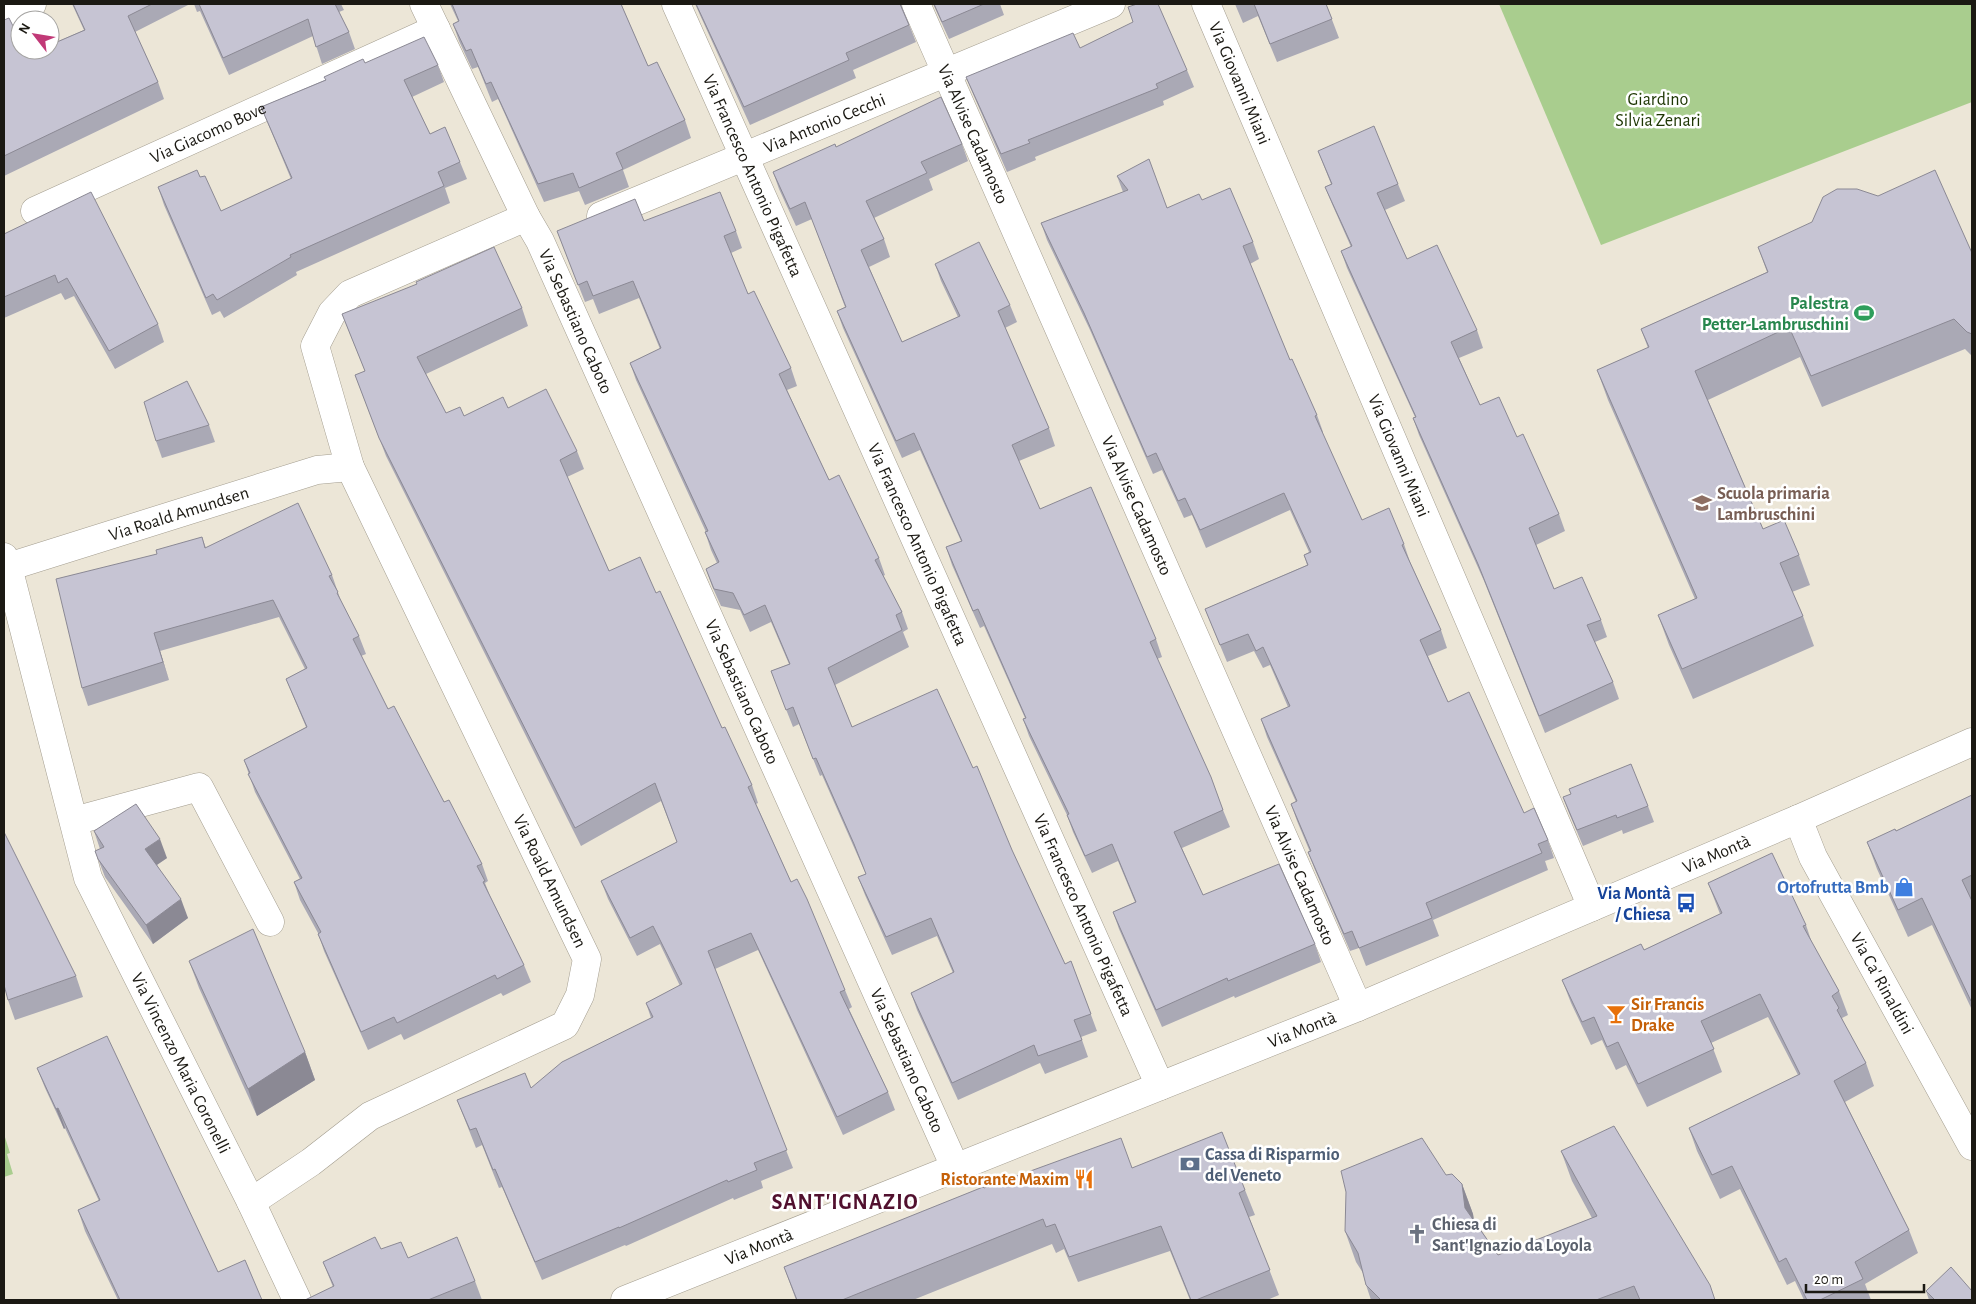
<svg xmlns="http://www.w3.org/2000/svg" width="1976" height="1304" viewBox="0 0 1976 1304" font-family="'Alegreya Sans',sans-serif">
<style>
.green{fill:#a9cd8e}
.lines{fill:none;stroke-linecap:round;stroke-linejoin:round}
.minor-casing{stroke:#a39d8f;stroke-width:29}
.secondary-casing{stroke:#a39d8f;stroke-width:29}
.minor{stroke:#fff;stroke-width:28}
.secondary{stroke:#fff;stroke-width:28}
.wall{fill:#aaa9b5}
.shaded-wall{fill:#8b8994}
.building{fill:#c6c4d3;stroke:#8b8994}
.labels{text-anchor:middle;stroke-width:5;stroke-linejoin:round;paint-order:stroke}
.street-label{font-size:18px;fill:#1b1913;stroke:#fff}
.park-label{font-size:18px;fill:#1d3502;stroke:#fff}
.leisure-label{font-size:18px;font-weight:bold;fill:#27864d;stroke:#fff;text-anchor:end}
.education-label{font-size:18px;font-weight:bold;fill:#785e54;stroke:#fff;text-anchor:start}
.shop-label{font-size:18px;font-weight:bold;fill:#366cbe;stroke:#fff;text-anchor:end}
.transit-label{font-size:18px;font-weight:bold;fill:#164399;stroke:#fff;text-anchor:end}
.food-label{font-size:18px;font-weight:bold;fill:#c56008;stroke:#fff;text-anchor:start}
.service-label{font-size:18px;font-weight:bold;fill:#4e5e75;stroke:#fff;text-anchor:start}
.worship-label{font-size:18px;font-weight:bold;fill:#5b616d;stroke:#fff;text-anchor:start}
.district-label{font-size:22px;font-weight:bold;letter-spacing:1px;fill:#51102e;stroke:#fff}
</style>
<rect width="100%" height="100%" fill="#ece6d7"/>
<g class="green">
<path d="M1499 4H1972V102L1601 245Z"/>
<path d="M4 1134 10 1153 7 1154 13 1174 4 1177Z"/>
</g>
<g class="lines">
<defs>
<g id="minor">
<path id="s1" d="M424 4 526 217 540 241 955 1167"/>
<path id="s2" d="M676 4 1160 1086"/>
<path id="s3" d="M916 4 1358 1007"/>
<path id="s4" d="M1206 4 1592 907"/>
<path d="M4 17 32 4"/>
<path id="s5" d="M35 211 436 29"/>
<path id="s6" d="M601 216 1111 4"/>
<path id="s7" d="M4 557 8 567 88 878 251 1202 297 1300"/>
<path id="s8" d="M8 567 317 470 350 467"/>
<path id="s9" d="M1798 819 1813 857 1972 1146"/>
<path d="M74 821 199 787 270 922"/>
<path d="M251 1202 311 1162 370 1116 565 1025 580 995 587 959 350 467 315 346 332 313 350 294 526 217"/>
</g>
<g id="secondary">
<path id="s10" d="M625 1300 1358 1007 1798 819 1972 742"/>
</g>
</defs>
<use href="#minor" class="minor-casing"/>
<use href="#secondary" class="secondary-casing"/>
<use href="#minor" class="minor"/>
<use href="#secondary" class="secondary"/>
</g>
<g class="wall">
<path d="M72 4H190L135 32 158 82 164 99 4 176V20L27 55 84 30Z"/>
<path d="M194 4H341L344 10 339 12 349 32 355 49 322 64 313 36 229 75 200 11 197 12Z"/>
<path d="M450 4H621L648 66 685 120 691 138 623 170 629 187 585 205 579 191 544 202 498 99 492 102 478 67 472 69 459 41 453 24 458 21Z"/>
<path d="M695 4H901L916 42 853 70 856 78 750 125Z"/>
<path d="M933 4H1000L1004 15 949 39Z"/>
<path d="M1235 4H1326L1339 38 1277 62 1258 16 1243 23Z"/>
<path d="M1080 48 1187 70 1194 87 1163 101 1164 105 1035 157 1036 160 1007 172 973 94 966 77Z"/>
<path d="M365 63 438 65 444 82 412 97 430 134 460 162 467 179 445 188 450 203 296 272 297 275 224 318 220 311 212 315 164 205 158 187 200 177 221 211 291 179 268 124 261 107Z"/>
<path d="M962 144 968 161 929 179 933 190 874 218 884 239 890 257 869 267 902 342 958 317 941 281 935 264 1010 305 1017 322 1005 328 1049 428 1055 446 1019 461 1040 509 1156 639 1162 657 1157 659 1223 810 1230 827 1182 848 1203 895 1315 944 1321 962 1235 998 1234 996 1162 1027 1119 929 1113 912 1135 902 1118 861 1092 873 1073 832 1067 815 1029 736 1023 719 1025 718 984 626 980 628 952 565 946 547 961 541 920 450 902 458 843 328 837 311 845 307 812 219 796 226 779 189 773 172 836 147Z"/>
<path d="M1318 151 1398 184 1405 201 1385 210 1407 259 1477 330 1483 348 1459 358 1480 405 1517 437 1559 514 1565 531 1536 545 1554 589 1601 620 1607 637 1595 642 1613 682 1619 699 1545 733 1484 581 1419 435 1413 418 1415 417 1347 268 1341 251 1351 247 1332 204 1325 187 1331 184Z"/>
<path d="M1117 176 1167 208 1202 200 1253 242 1259 259 1250 264 1290 360 1317 415 1323 432 1322 433 1362 520 1404 544 1410 562 1441 630 1447 648 1428 656 1448 702 1524 813 1548 840 1554 858 1545 861 1548 870 1433 920 1439 936 1366 966 1359 948 1350 951 1315 870 1308 852H1310L1297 821 1291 804 1296 802 1267 737 1261 719 1288 707 1270 665 1263 668 1254 651 1227 662 1205 609 1307 565 1304 555 1309 552 1290 510 1206 548 1192 515 1184 518 1162 470 1153 474 1090 330 1047 240 1041 223 1123 192Z"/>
<path d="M644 221 736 231 742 248 731 253 748 294 791 368 797 386 787 390 829 480 879 558 885 575 883 576 902 612 908 629 903 632 909 647 835 685 852 727 973 768 1065 964 1071 961 1097 1031 1081 1037 1088 1057 1045 1074 1040 1063 958 1100 917 1010 911 993 953 973 937 936 892 955 865 895 858 877 866 874 860 861 822 775 820 776 799 724 793 727 778 689 771 671 789 664 771 622 750 632 740 610 721 606 712 586 706 569 717 563 711 550 705 532H706L636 380 630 363 660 349 639 298 599 314 593 299 585 302 557 231Z"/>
<path d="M4 234 158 324 164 342 115 369 74 296 65 300 61 293 4 318Z"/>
<path d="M1758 247 1972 253V356L1965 349 1822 407 1800 357 1708 400 1763 529 1799 555 1810 585 1792 592 1803 616 1814 646 1693 699 1669 645 1658 615 1695 599 1608 400 1597 370 1648 348 1641 329 1767 272Z"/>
<path d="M522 308 528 326 426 374 446 413 464 416 508 408 577 451 584 469 567 477 609 571 656 593 722 728 752 785 758 803 756 804 791 882 845 990 852 1007 849 1009 888 1092 895 1110 843 1135 758 950 715 969 793 1168 761 1181 763 1188 734 1200 733 1198 626 1246 625 1245 542 1280 502 1187 499 1188 482 1145 476 1148 457 1100 531 1088 651 1018 646 1003 680 986 660 944 637 956 608 899 601 881 677 842 661 801 581 846 386 456 355 375 365 371 342 314Z"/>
<path d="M209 425 215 442 162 458 156 441Z"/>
<path d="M202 537 206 548 332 575 342 604 359 636 366 654 361 656 388 709 482 864 488 881 485 883 490 896 524 965 531 982 503 996 501 993 404 1040 401 1034 368 1050 324 951 318 933 300 900 294 882 300 879 255 792 244 760 306 727 293 696 286 679 305 669 279 617 160 651 169 680 88 706 82 688 157 554Z"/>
<path d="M1972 795V1010L1932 925 1908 937 1877 869 1867 842 1896 831Z"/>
<path d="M1563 797 1648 806 1654 822 1623 834 1622 830 1583 846 1569 813Z"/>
<path d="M94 831 167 858 157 865 188 918 153 944 105 877 95 851 100 849Z"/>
<path d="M1708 883 1806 925 1812 943 1839 991 1848 1015 1842 1018 1845 1026 1866 1063 1874 1086 1845 1102 1909 1230 1918 1253 1865 1284 1871 1300H1804L1795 1281 1787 1285 1740 1189 1720 1199 1697 1151 1689 1128 1798 1075 1768 1017 1711 1043 1722 1072 1647 1107 1626 1065 1616 1070 1602 1040 1591 1045 1571 1003 1562 980 1644 950 1720 914Z"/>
<path d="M189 961 305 1052 315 1080 257 1116 199 988Z"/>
<path d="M76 976 83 997 15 1020 8 1000Z"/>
<path d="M37 1068 218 1272 262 1300H118L85 1231 78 1210 99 1201 65 1128 64 1129 45 1088Z"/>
<path d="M1561 1151 1715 1300H1371L1366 1285 1363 1273 1356 1262 1345 1231 1446 1175 1462 1184 1473 1214 1474 1220 1498 1255 1592 1218 1572 1181Z"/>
<path d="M1132 1168 1245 1190 1255 1215 1249 1217 1279 1295 1267 1300H1190L1170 1251 1078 1282 1064 1249 1056 1253 1052 1244 913 1300H796L784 1267Z"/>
<path d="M381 1249 475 1281 482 1300H305L333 1287 323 1262Z"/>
<path d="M1926 1291 1972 1300H1929Z"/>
</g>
<g class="shaded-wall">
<path d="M154 633 160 651 169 680 163 662Z"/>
<path d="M160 839 167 858 152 868 145 849Z"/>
<path d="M181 899 188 918 153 944 146 925Z"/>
<path d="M305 1052 315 1080 257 1116 248 1089Z"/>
<path d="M58 1108 65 1128 64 1129 56 1109Z"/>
<path d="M1462 1184 1473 1214 1476 1238 1465 1208Z"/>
</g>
<g class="building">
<path d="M73 4H152L128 16 158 82 4 156V20L9 18 20 40V50H25L27 55 39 50H50V45L85 30Z"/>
<path d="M199 4H335L349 32 316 47 308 19 223 58Z"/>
<path d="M452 4H621L648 66 657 62 685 120 616 153 623 169 579 188 573 173 538 184 491 82 486 84 471 49 466 51 453 24 459 21Z"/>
<path d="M696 4H900L909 25 846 53 849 60 744 107Z"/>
<path d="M934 4H984L942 22Z"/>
<path d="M1137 4H1158L1187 70 1156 84 1158 88 1028 140 1030 143 1001 154 966 77 1073 33 1080 48 1133 22 1128 7Z"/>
<path d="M1254 4H1326L1332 19 1270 44Z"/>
<path d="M424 37 438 65 404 80 430 134 445 127 460 162 438 172 444 186 290 255 291 257 217 300 213 294 206 298 158 187 197 170 200 177 205 176 221 211 292 178 261 107 326 80 324 77 363 59 365 63Z"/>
<path d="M941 97 962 144 921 162 927 173 866 201 884 239 861 250 902 342 960 316 935 264 979 242 1010 305 998 311 1049 428 1012 445 1040 509 1091 487 1156 639 1150 642 1211 777 1223 810 1174 832 1203 895 1279 864 1315 944 1228 981 1227 978 1156 1010 1113 912 1136 902 1112 844 1085 856 1067 815 1069 814 1023 719 1026 718 978 609 973 611 946 547 962 541 914 433 896 441 837 311 846 307 805 202 790 209 773 172 835 144 836 147Z"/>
<path d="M1374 126 1398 184 1377 193 1407 259 1437 245 1477 330 1451 342 1480 405 1499 397 1517 437 1523 434 1559 514 1529 528 1554 589 1582 577 1601 620 1587 625 1613 682 1539 716 1478 564 1413 418 1416 417 1341 251 1352 246 1325 187 1332 184 1318 151Z"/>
<path d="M1149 159 1167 208 1199 194 1202 200 1230 188 1253 242 1243 246 1290 360 1292 359 1317 415 1315 416 1362 520 1389 508 1404 544 1402 545 1441 630 1420 640 1448 702 1469 692 1524 813 1534 808 1548 840 1538 844 1542 853 1426 903 1432 918 1359 948 1352 931 1344 934 1308 852 1311 851 1291 804 1297 801 1261 719 1290 706 1263 647 1256 651 1248 634 1220 645 1205 609 1308 565 1304 555 1311 552 1284 493 1200 530 1185 498 1178 501 1156 453 1147 457 1084 313 1041 223 1128 190 1117 176Z"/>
<path d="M1935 170 1972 253V334L1967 332 1954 319 1811 376 1789 327 1695 371 1763 529 1784 520 1799 555 1780 563 1803 616 1682 669 1658 615 1697 598 1597 370 1649 347 1641 329 1768 272 1758 247 1812 222 1823 197 1837 189H1857L1878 196Z"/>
<path d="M91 192 158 324 109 351 67 278 58 283 55 275 4 297V234Z"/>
<path d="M720 192 736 231 724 236 748 294 754 291 791 368 779 374 829 480 839 475 879 558 875 560 902 612 896 615 902 630 828 668 852 727 937 689 973 768 977 766 1012 850 1065 964 1071 961 1091 1014 1074 1020 1082 1040 1038 1056 1034 1045 952 1083 911 993 954 972 931 918 886 937 858 877 866 874 854 844 816 758 813 759 793 707 786 710 771 671 790 664 765 605 744 615 733 593 714 589 706 569 719 562 705 532 708 531 630 363 661 348 633 281 593 296 587 281 578 285 557 231 635 199 644 221Z"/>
<path d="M494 247 522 308 417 357 446 413 460 407 464 416 503 397 508 408 546 389 577 451 560 460 609 571 640 557 656 593 660 591 722 728 725 727 752 785 748 787 791 882 797 879 807 899 845 990 840 992 888 1092 837 1117 751 933 708 951 787 1150 754 1163 757 1170 728 1182 727 1180 619 1228V1227L535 1262 495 1169 493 1170 476 1128 470 1130 457 1100 525 1073 531 1088 562 1062 653 1017 646 1003 682 984 653 926 630 938 601 881 677 842 655 783 575 828 379 438 355 375 365 371 342 314 417 284 416 282Z"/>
<path d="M187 381 209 425 156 441 144 402Z"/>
<path d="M298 503 332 575 329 576 338 592 337 593 359 636 353 639 388 709 394 706 444 802 449 800 482 864 477 866 485 881 483 882 524 965 497 979 495 975 397 1023 394 1017 361 1032 318 934 321 932 294 882 302 878 248 774 250 773 244 760 307 727 286 679 307 668 273 600 154 633 163 662 82 688 56 579 157 554 156 550 202 537 205 548Z"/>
<path d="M1631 764 1648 806 1617 818 1616 815 1577 830 1563 797 1571 794 1569 789Z"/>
<path d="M1972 795V875L1962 880 1972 901V1000L1971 1001 1922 898 1898 910 1867 842 1895 829 1896 831Z"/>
<path d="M136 804 160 839 145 849 181 899 146 925 98 859 95 851 104 847 94 831Z"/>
<path d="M4 832 76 976 8 1000 4 985Z"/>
<path d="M1772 853 1806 925 1803 926 1839 991 1832 996 1839 1008 1837 1010 1866 1063 1834 1081 1909 1230 1855 1262 1863 1279 1820 1300H1807L1786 1258 1779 1262 1732 1166 1712 1175 1689 1128 1800 1074 1760 994 1701 1021 1714 1049 1638 1084 1618 1042 1607 1047 1594 1017 1582 1022 1562 980 1641 944 1644 950 1722 913 1708 883Z"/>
<path d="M253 929 305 1052 248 1089 189 961Z"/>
<path d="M107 1036 218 1272 245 1260 262 1300H120L78 1210 100 1200 58 1108 56 1109 37 1068Z"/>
<path d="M1614 1126 1710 1285 1715 1300H1640L1634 1286 1596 1300H1381L1366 1285 1358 1253 1345 1231 1346 1192 1341 1171 1422 1138 1446 1175 1452 1174 1462 1184 1465 1208 1498 1255 1597 1216 1561 1151Z"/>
<path d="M1222 1132 1245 1190 1239 1193 1270 1270 1196 1300H1191L1161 1226 1069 1257 1055 1224 1046 1227 1043 1219 842 1300H797L784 1267 983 1187 984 1188 1121 1138 1132 1168Z"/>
<path d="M375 1237 381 1249 401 1242 408 1258 457 1237 475 1281 428 1300H305L334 1286 323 1262Z"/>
<path d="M1951 1267 1972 1291V1300H1935L1926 1291Z"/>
</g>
<defs>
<symbol id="stadium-bare" viewBox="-9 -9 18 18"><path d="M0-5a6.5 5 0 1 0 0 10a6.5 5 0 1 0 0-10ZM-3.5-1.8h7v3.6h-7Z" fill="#2e9e5b" stroke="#fff" stroke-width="2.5" paint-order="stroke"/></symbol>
<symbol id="school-bare" viewBox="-9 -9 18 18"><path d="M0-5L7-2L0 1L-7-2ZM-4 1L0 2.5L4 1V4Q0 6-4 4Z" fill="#8d6e63" stroke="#fff" stroke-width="2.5" paint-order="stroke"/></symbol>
<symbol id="shop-bare" viewBox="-9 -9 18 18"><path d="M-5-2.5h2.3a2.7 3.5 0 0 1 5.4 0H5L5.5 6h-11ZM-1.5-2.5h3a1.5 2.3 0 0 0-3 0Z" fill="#3f7fe0" stroke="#fff" stroke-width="2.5" paint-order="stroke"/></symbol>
<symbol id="bus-bare" viewBox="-9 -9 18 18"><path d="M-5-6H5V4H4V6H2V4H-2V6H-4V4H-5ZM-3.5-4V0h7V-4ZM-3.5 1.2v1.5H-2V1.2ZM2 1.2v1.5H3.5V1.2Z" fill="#1a4fb4" stroke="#fff" stroke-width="2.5" paint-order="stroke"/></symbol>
<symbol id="bar-bare" viewBox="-9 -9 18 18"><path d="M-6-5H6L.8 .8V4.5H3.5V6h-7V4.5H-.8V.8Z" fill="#e8710a" stroke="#fff" stroke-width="2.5" paint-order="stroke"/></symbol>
<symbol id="bank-bare" viewBox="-9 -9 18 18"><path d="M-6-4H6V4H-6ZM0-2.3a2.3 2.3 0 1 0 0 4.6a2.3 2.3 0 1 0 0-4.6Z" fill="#5c6f8a" stroke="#fff" stroke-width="2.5" paint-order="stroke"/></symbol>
<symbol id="restaurant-bare" viewBox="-9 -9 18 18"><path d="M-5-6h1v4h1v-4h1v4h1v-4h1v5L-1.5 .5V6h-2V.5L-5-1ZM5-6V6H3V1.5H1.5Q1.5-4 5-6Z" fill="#e8710a" stroke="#fff" stroke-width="2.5" paint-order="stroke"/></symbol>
<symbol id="church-bare" viewBox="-9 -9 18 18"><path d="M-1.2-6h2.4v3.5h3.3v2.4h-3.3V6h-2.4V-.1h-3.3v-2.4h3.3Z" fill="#6b7280" stroke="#fff" stroke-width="2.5" paint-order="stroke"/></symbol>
</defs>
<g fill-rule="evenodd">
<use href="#stadium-bare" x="1850" y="299" width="28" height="28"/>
<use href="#school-bare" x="1688" y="489" width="28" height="28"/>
<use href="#shop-bare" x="1890" y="873" width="28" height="28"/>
<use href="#bus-bare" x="1672" y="889" width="28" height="28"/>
<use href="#bar-bare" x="1602" y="1000" width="28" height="28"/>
<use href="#bank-bare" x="1176" y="1150" width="28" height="28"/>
<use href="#restaurant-bare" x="1070" y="1165" width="28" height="28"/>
<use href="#church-bare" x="1403" y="1220" width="28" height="28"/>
</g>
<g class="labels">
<g class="street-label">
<text dy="6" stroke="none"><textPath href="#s4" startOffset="86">Via Giovanni Miani</textPath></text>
<text dy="6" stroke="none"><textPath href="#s6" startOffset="242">Via Antonio Cecchi</textPath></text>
<text dy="6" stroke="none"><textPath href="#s5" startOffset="190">Via Giacomo Bove</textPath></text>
<text dy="6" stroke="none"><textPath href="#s3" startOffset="142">Via Alvise Cadamosto</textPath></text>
<text dy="6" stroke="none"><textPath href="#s2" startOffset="188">Via Francesco Antonio Pigafetta</textPath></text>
<text dy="6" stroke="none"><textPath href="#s1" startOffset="352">Via Sebastiano Caboto</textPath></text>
<text dy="6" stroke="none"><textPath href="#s4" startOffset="491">Via Giovanni Miani</textPath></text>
<text dy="6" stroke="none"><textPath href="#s3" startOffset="548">Via Alvise Cadamosto</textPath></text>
<text dy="6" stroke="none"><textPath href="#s8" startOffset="179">Via Roald Amundsen</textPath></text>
<text dy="6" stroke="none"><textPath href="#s2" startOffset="592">Via Francesco Antonio Pigafetta</textPath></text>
<text dy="6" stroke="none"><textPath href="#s1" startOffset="758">Via Sebastiano Caboto</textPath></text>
<text dy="6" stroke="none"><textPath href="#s10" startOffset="1179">Via Montà</textPath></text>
<text dy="6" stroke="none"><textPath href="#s3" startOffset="952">Via Alvise Cadamosto</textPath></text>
<text transform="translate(550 881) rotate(64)" y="6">Via Roald Amundsen</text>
<text dy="6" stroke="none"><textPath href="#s2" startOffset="998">Via Francesco Antonio Pigafetta</textPath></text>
<text dy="6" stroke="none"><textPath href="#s9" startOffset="185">Via Ca' Rinaldini</textPath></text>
<text dy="6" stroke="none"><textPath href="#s10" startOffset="729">Via Montà</textPath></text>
<text dy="6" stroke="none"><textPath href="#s1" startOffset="1162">Via Sebastiano Caboto</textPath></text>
<text dy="6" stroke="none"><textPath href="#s7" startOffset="539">Via Vincenzo Maria Coronelli</textPath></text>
<text dy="6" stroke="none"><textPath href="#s10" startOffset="144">Via Montà</textPath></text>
</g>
<g class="park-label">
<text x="1658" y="105">Giardino<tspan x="1658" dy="21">Silvia Zenari</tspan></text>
</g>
<g class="leisure-label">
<text x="1849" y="309">Palestra<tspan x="1849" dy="21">Petter-Lambruschini</tspan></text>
</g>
<g class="education-label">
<text x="1717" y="499">Scuola primaria<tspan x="1717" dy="21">Lambruschini</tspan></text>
</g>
<g class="shop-label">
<text x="1889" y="893">Ortofrutta Bmb</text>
</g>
<g class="transit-label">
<text x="1671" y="899">Via Montà<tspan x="1671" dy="21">/ Chiesa</tspan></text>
</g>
<g class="food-label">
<text x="1631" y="1010">Sir Francis<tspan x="1631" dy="21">Drake</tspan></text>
<text x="1069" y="1185" text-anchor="end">Ristorante Maxim</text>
</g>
<g class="service-label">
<text x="1205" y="1160">Cassa di Risparmio<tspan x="1205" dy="21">del Veneto</tspan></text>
</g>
<g class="worship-label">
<text x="1432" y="1230">Chiesa di<tspan x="1432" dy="21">Sant'Ignazio da Loyola</tspan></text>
</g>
<g class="district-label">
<text x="845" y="1209">SANT'IGNAZIO</text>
</g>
</g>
<rect width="1976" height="1304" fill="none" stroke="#1b1913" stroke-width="10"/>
<g transform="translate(35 35) rotate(301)"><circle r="24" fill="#ffffff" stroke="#a4a3a1"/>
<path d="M0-4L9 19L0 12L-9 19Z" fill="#c13977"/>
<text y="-8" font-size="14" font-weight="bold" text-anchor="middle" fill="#1b1913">N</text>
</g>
<path d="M1806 1284v8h118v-8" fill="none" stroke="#1b1913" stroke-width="2.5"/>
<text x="1814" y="1284" font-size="15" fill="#1b1913" stroke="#ffffff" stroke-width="4" paint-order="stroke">20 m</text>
</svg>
